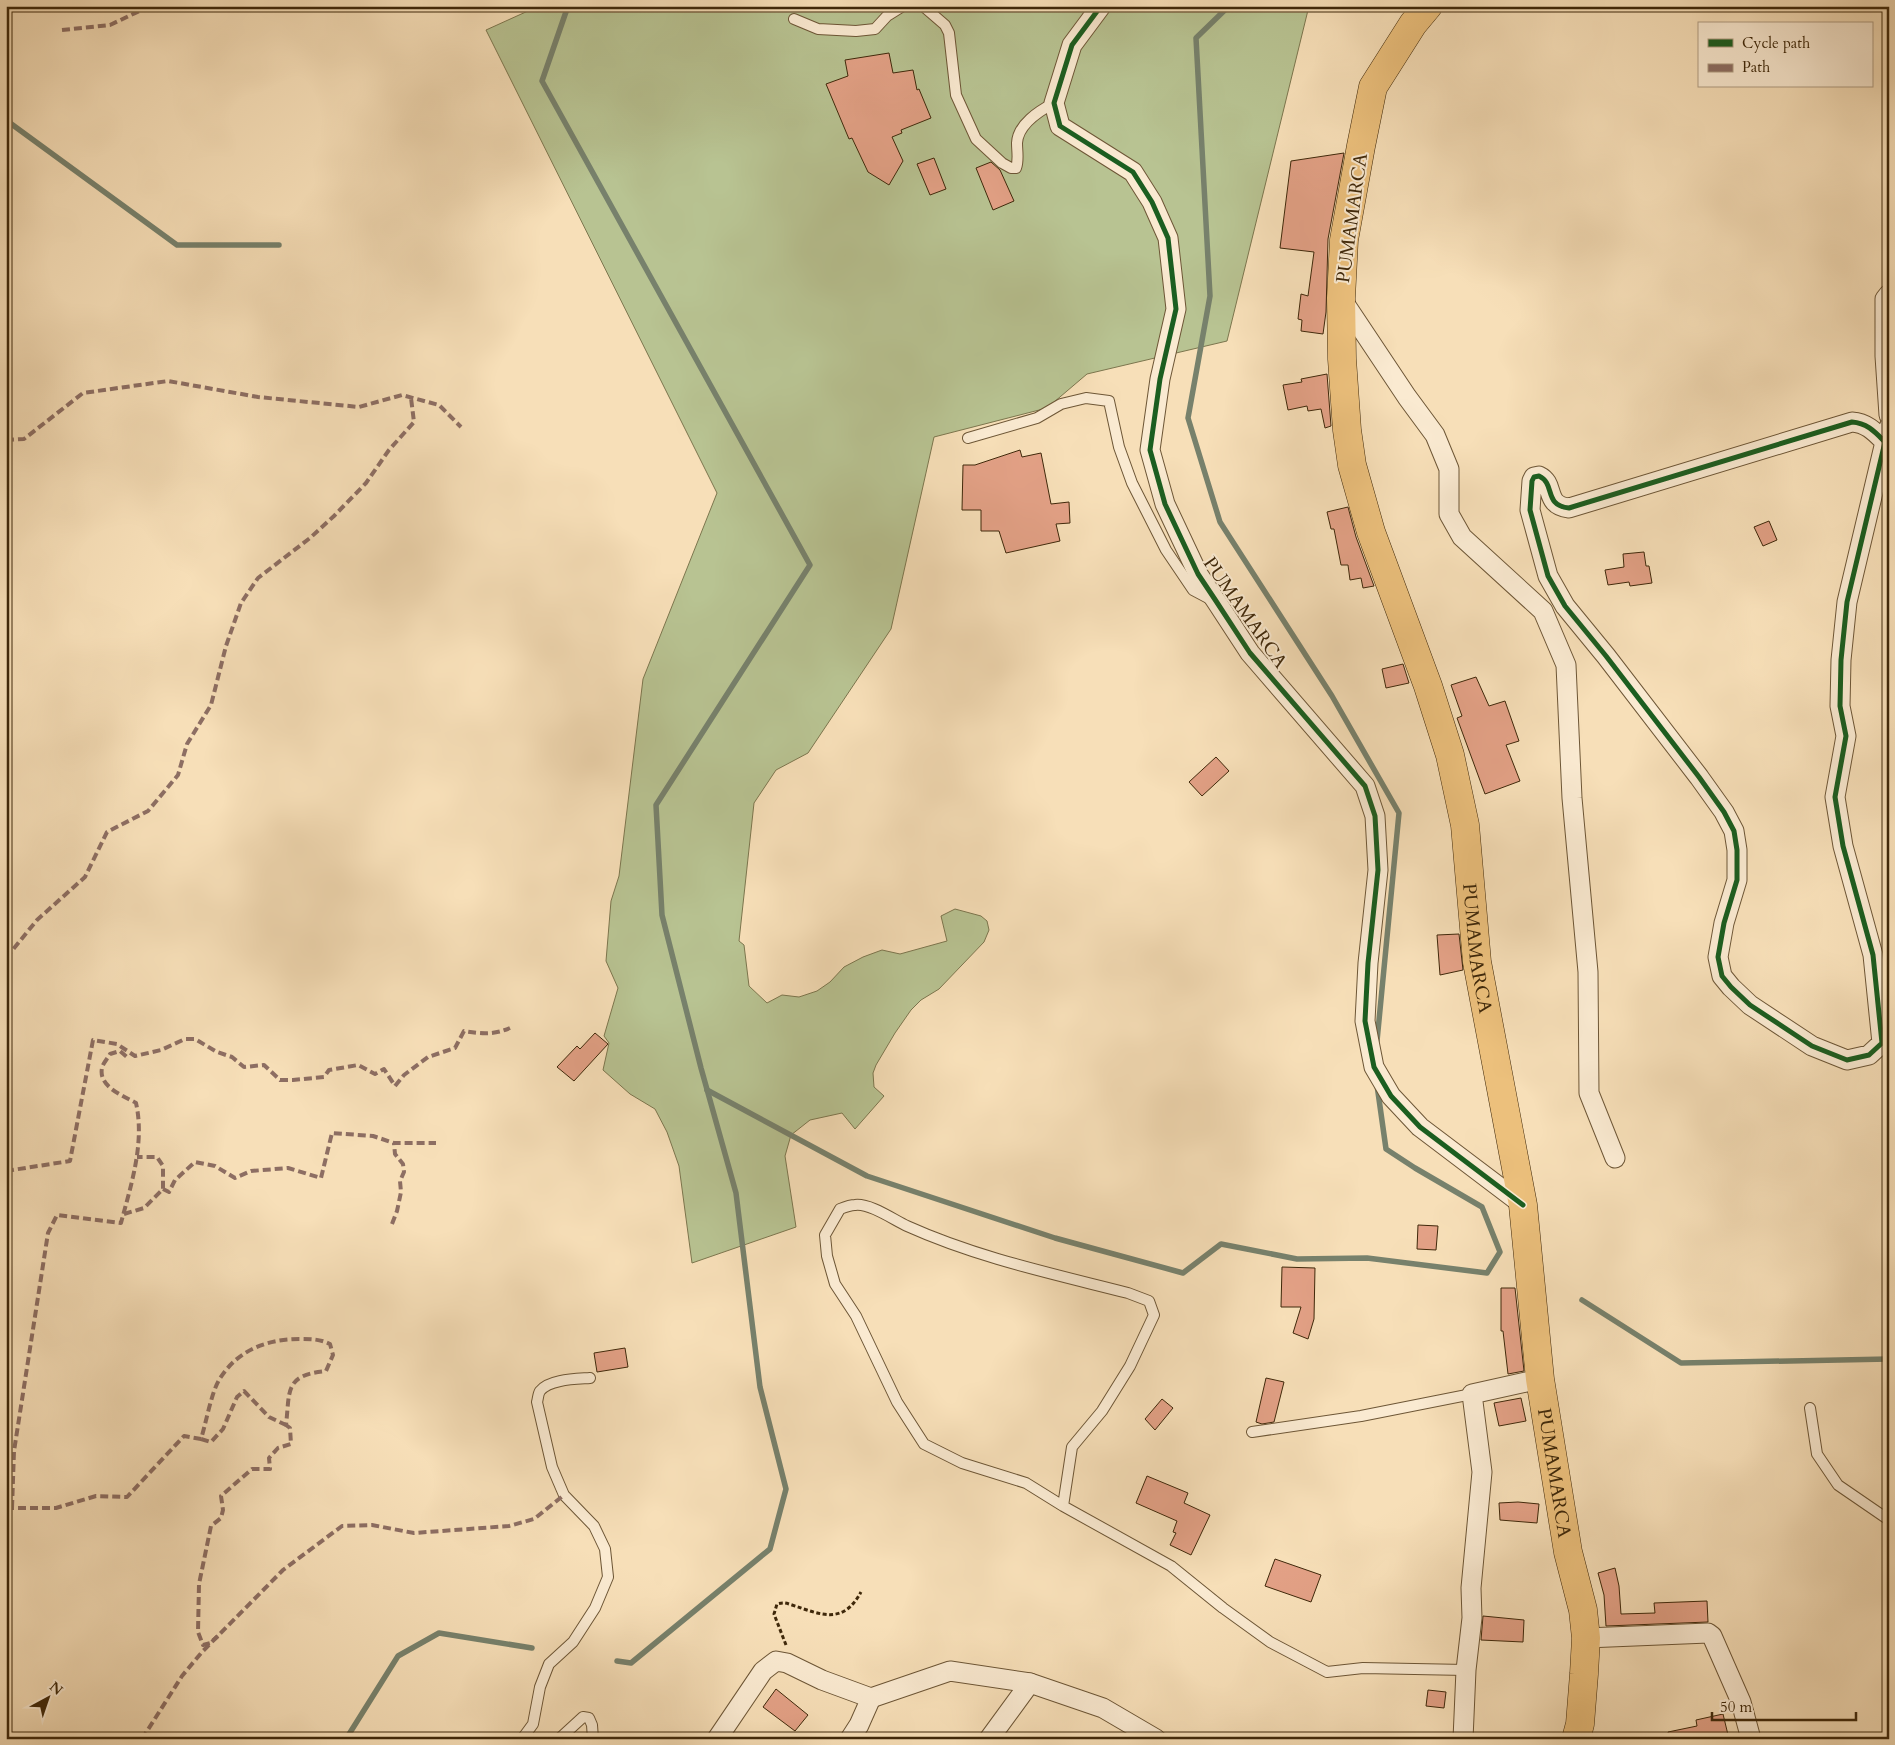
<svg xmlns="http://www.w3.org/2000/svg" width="1895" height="1745" viewBox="0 0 1895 1745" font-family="Cardo,serif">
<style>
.green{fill:#b8c392;stroke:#7c764e}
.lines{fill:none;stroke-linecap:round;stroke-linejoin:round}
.stream{stroke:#77816c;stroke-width:5.5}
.building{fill:#e3a186;stroke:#3f280a}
.lane-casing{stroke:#6d5636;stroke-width:12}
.street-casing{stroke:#6d5636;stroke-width:21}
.primary-casing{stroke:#3f280a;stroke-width:29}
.path{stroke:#3f280a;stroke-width:3;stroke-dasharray:4 2.5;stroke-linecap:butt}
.lane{stroke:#faead1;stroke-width:10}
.street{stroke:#faead1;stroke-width:19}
.primary{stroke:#ecc07c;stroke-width:28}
.quiet{stroke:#8d6e63;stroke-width:4;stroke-dasharray:8 4;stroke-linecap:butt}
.cycleway-casing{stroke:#faead1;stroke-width:8}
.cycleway{stroke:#1b5e20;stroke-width:5}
.labels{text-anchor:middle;stroke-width:4;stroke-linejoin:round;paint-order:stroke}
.street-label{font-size:19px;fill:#3f280a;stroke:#faead1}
</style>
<rect width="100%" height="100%" fill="#f7dfb8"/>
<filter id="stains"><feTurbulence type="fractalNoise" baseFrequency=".004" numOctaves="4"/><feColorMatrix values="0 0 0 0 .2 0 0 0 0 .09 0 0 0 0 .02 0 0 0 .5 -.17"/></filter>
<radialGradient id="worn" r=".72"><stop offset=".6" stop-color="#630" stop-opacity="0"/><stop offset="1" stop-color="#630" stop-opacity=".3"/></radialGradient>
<path class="green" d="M539 6H1309L1227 341 1087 374 1047 408 934 437 891 629 808 753 776 770 754 803 739 941 744 945 749 986 767 1003 782 995 799 997 817 991 830 982 844 967 863 957 882 950 900 954 947 941 941 916 955 909 981 916 987 921 989 930 984 942 939 989 921 1000 911 1010 895 1033 876 1065 873 1073 874 1087 884 1096 855 1129 842 1113 810 1120 791 1135 785 1156 796 1227 692 1263 679 1166 667 1132 655 1109 630 1094 603 1070 609 1043 604 1036 618 988 606 961 611 901 619 876 643 679 717 493 486 30Z"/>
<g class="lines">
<g class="stream">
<path d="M568 6 542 81 810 565 656 805 662 915 701 1068 736 1193 760 1387 786 1489 770 1549 631 1663 617 1661"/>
<path d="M1229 6 1196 38 1210 296 1188 418 1220 522 1332 696 1399 813 1377 1041"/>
<path d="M6 103 10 123 177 245H279"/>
<path d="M707 1090 867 1176 1055 1238 1183 1273 1221 1244 1297 1259 1367 1258 1487 1273 1500 1252 1482 1207 1415 1168 1386 1149 1377 1085"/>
<path d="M1582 1300 1681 1363 1889 1359"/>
<path d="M346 1739 398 1656 439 1633 532 1648"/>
</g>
</g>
<g class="building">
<path d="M889 53 893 73 913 70 917 90 919 89 931 118 901 130 902 133 892 137 903 161 889 185 868 172 852 138 849 139 826 84 848 76 845 60Z"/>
<path d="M1344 153 1328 239 1326 312 1323 334 1301 331 1302 320 1298 319 1301 294 1308 296 1314 252 1280 248 1291 161Z"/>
<path d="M934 158 946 189 930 195 917 164Z"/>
<path d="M991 162 1000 170 1014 201 993 210 976 168Z"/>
<path d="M1327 374 1331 426 1325 428 1321 409 1308 411 1307 406 1288 410 1283 385 1302 382 1301 379Z"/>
<path d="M1020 450 1022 457 1041 453 1051 504 1069 502 1070 523 1056 524 1060 541 1006 553 999 531H981V510H962L963 465H975Z"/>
<path d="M1348 507 1356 537 1374 586 1363 588 1361 578 1350 580 1348 565H1341L1334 529H1331L1327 512Z"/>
<path d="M1769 521 1777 540 1763 546 1754 527Z"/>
<path d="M1644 552 1646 566H1649L1652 583 1630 586 1629 582 1608 585 1605 570 1624 567 1623 554Z"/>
<path d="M1403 664 1409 683 1386 688 1382 669Z"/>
<path d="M1476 677 1489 706 1505 701 1519 741 1506 745 1520 781 1485 794 1457 718 1462 716 1451 685Z"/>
<path d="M1216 757 1229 771 1202 796 1189 782Z"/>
<path d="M1459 934 1463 970 1440 975 1437 935Z"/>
<path d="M595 1033 608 1044 574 1081 557 1067 577 1046 580 1049Z"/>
<path d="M1418 1225 1438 1226 1436 1250 1417 1249Z"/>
<path d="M1282 1267 1315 1268 1314 1319 1308 1339 1293 1333 1301 1307H1281Z"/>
<path d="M1501 1288H1515L1524 1371 1508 1374 1503 1331H1501Z"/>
<path d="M625 1348 628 1367 597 1372 594 1353Z"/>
<path d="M1266 1378 1284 1382 1274 1422 1262 1424 1256 1422Z"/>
<path d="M1521 1398 1526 1421 1499 1426 1494 1403Z"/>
<path d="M1162 1399 1173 1408 1155 1430 1145 1419Z"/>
<path d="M1147 1476 1188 1493 1184 1503 1210 1515 1191 1555 1170 1545 1176 1533 1173 1532 1177 1521 1136 1503Z"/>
<path d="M1518 1502 1539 1504 1537 1523 1500 1520 1499 1503Z"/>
<path d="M1275 1559 1321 1575 1311 1602 1265 1586Z"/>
<path d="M1615 1568 1619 1586 1621 1614 1655 1613 1654 1603 1707 1601 1708 1622 1606 1626 1604 1595 1598 1573Z"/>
<path d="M1483 1616 1524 1620 1523 1642 1481 1640Z"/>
<path d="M776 1689 808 1715 795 1731 763 1707Z"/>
<path d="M1428 1690 1446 1692 1444 1708 1426 1706Z"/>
<path d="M1723 1714 1729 1739H1669L1668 1732 1697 1726 1696 1720Z"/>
</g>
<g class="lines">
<defs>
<g id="lane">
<path d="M923 6 945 25 949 33 956 95 976 139 1002 163 1011 168H1016C1019 160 1017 152 1017 143 1018 124 1039 111 1054 103"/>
<path d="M794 19 818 29 856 31 875 29 887 16 903 6"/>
<path d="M968 438 1037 418 1061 404 1086 398 1109 401 1119 447 1132 483 1166 550 1193 590 1210 599"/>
<path d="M1810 1408 1817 1454 1838 1485 1889 1520"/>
<path d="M1252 1432 1361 1416 1472 1394"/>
<path d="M1063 1506 1072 1447 1102 1411 1130 1366 1154 1315 1149 1301 1128 1293C1054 1274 978 1258 907 1226 894 1220 870 1203 855 1205 850 1205 845 1207 840 1209L825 1235 827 1256 835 1284 856 1316 897 1402 924 1444 962 1463 1026 1483 1063 1506 1171 1566 1223 1608 1270 1642 1327 1672 1363 1668 1466 1670"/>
<path d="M522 1739 533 1724 540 1687 549 1664 573 1642 595 1608 608 1577 605 1549 594 1526 564 1495 552 1467 537 1402C538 1399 538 1394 540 1391 549 1379 577 1379 590 1378"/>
<path d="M559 1739 583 1717 589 1718 592 1725 593 1739"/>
</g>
<g id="street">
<path d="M1101 6 1072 45 1054 103 1060 126 1133 172 1152 202 1168 238 1176 309 1160 379 1150 450 1165 504 1198 574 1216 601 1250 653 1365 786 1375 816 1378 870 1368 963 1365 1021 1374 1067 1391 1096 1420 1127 1523 1205"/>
<path d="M1889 294 1885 299V356L1889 415"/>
<path d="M1341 298 1407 397 1435 435 1449 469V514L1462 537 1543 611 1566 665 1572 798 1588 972 1589 1093 1615 1158"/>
<path d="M1885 442C1875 432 1867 423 1852 422L1569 508C1543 505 1556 484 1539 476L1534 477 1532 481 1530 510 1548 576 1565 606 1606 656 1699 777 1724 812 1734 831 1737 850V880L1724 923 1718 957 1722 976 1731 987 1750 1005 1812 1046 1847 1060 1869 1055 1882 1043 1873 955 1843 846 1835 797 1846 736 1840 706 1841 660 1847 602 1885 442 1889 427"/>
<path d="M1586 1638 1708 1633 1712 1636 1741 1702 1751 1739"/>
<path d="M717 1739 763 1671 776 1661 787 1663 822 1680 871 1698 950 1671 1030 1683 1103 1708 1156 1739"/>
<path d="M850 1739 859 1725 871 1698"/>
<path d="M989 1739 1030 1683"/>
<path d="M1463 1739 1466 1670 1472 1618 1471 1588 1482 1472 1472 1394 1540 1379"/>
</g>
<g id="primary">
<path id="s1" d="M1428 6 1413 24 1373 87 1361 146 1344 240 1341 298 1342 359 1347 430 1352 465 1371 532 1428 686 1450 755 1465 825 1477 962 1523 1205 1540 1379 1568 1552 1583 1610 1586 1638 1584 1674 1580 1724 1576 1739"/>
</g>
</defs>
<use href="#lane" class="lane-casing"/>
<use href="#street" class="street-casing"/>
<use href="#primary" class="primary-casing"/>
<path class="path" d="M786 1645 774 1614 777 1604C784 1602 786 1603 792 1605 822 1615 843 1625 861 1592"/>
<use href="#lane" class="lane"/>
<use href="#street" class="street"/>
<use href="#primary" class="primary"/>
<g class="quiet">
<path d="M62 30 110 25 150 6"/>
<path d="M6 440 24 439 83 393 168 381 258 397 359 407 402 395 439 405 461 427"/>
<path d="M6 958 37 920 85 877 107 832 148 811 178 775 187 744 211 705 226 646 241 603 258 578 310 538 334 516 366 483 389 450 414 422 411 398"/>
<path d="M6 1171 70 1161 93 1040 117 1044 135 1056 161 1050 185 1039H195L217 1052 232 1057 244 1067 264 1065 280 1080H293L324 1077 329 1070 358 1065 375 1074 384 1069 395 1086 404 1075 428 1057 455 1048 464 1031C481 1034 494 1035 510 1028"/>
<path d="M163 1189 169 1192 175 1180 195 1162 215 1166 235 1178 251 1171 288 1168 321 1178 332 1133 373 1136 394 1143H436"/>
<path d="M124 1214 144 1208 163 1189V1166L157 1157H137"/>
<path d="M392 1224 397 1211 401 1192 400 1181 404 1172 403 1164 395 1154 394 1143"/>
<path d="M201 1439 211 1442 223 1429 237 1397 244 1391 269 1417 286 1425"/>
<path d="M6 1508H56L96 1496 127 1497 184 1436 201 1439C206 1423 211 1394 219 1380 237 1350 267 1339 300 1339 311 1339 320 1339 330 1344L333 1355 326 1371C284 1375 290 1391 286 1425L290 1428 291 1444 278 1448 269 1458 270 1469H252L221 1496 223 1510 221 1518 211 1526 199 1584 198 1632 203 1645 210 1643 218 1636"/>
<path d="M12 1508 14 1451 48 1233 57 1215 121 1223C131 1185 145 1143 136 1103 124 1096 98 1087 102 1068 103 1063 108 1058 110 1054L120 1051 127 1057"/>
<path d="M142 1739 182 1676 202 1652 283 1570 342 1526 372 1525 414 1533 509 1526 534 1519 564 1495"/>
</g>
<defs>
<g id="cycleway">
<path d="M1101 6 1072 45 1054 103 1060 126 1133 172 1152 202 1168 238 1176 309 1160 379 1150 450 1165 504 1198 574 1216 601 1250 653 1365 786 1375 816 1378 870 1368 963 1365 1021 1374 1067 1391 1096 1420 1127 1523 1205"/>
<path d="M1885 442C1875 432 1867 423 1852 422L1569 508C1543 505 1556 484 1539 476L1534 477 1532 481 1530 510 1548 576 1565 606 1606 656 1699 777 1724 812 1734 831 1737 850V880L1724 923 1718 957 1722 976 1731 987 1750 1005 1812 1046 1847 1060 1869 1055 1882 1043 1873 955 1843 846 1835 797 1846 736 1840 706 1841 660 1847 602 1885 442 1889 427"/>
</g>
</defs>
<use href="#cycleway" class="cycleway-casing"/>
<use href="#cycleway" class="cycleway"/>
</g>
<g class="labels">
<g class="street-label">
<text transform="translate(1351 218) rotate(-82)" y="7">PUMAMARCA</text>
<text transform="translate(1246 612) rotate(55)" y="7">PUMAMARCA</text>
<text dy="7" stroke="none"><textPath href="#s1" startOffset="981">PUMAMARCA</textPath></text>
<text dy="7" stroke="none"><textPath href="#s1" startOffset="1512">PUMAMARCA</textPath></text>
</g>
</g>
<rect width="1895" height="1745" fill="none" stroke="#f7dfb8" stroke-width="25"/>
<rect x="8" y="8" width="1880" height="1730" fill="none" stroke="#3f280a" stroke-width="2.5"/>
<rect x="12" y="12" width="1870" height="1720" fill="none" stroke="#3f280a"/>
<rect x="1698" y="22" width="175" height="65" fill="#faead1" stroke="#af9c81"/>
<rect x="1708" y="39" width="25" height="8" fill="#1b5e20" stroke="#af9c81"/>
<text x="1742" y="48" font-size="15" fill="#3f280a">Cycle path</text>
<rect x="1708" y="64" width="25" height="8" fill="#8d6e63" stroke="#af9c81"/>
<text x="1742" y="72" font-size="15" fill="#3f280a">Path</text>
<g transform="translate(48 1698) rotate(40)" stroke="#faead1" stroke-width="4" paint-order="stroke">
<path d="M0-4L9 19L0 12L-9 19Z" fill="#3f280a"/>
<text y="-8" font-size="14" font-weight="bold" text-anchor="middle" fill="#3f280a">N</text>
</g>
<path d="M1712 1712v8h144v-8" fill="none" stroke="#3f280a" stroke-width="2.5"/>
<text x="1720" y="1712" font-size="15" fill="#3f280a" stroke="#faead1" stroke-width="4" paint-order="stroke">50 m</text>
<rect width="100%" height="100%" filter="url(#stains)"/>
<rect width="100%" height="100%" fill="url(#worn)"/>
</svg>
